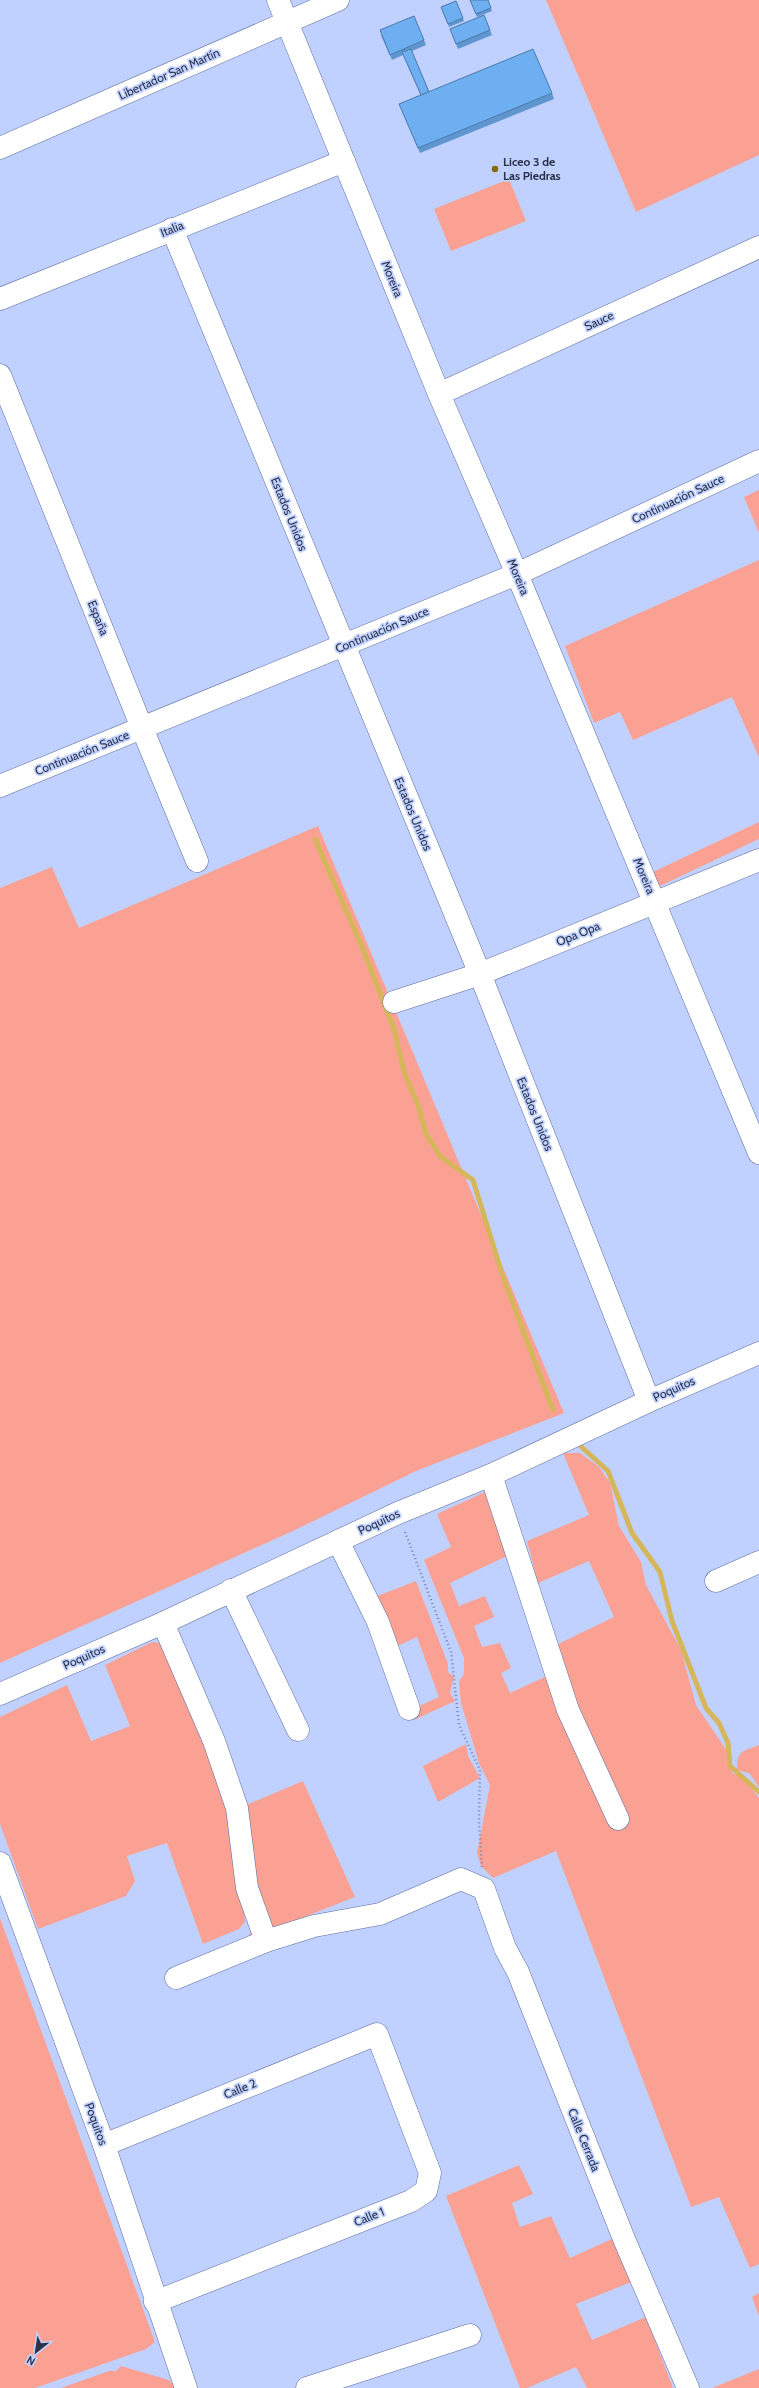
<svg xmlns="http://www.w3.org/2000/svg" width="759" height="2388" viewBox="0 0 759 2388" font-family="Cabin,sans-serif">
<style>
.green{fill:#faa193}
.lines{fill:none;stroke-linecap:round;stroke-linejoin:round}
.stream{stroke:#d6b65b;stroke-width:5}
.minor-casing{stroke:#5b6b9f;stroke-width:23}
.path{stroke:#7783a6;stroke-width:2.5;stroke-dasharray:1 3;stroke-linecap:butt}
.minor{stroke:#fff;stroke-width:22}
.wall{fill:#5f96cf}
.building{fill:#6eaff1;stroke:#4d7aa9}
.poi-dot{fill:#866a06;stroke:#c1d1ff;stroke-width:1.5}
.labels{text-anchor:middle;stroke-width:3.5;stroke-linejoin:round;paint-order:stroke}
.street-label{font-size:12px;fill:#2a3148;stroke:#c1d1ff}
.poi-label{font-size:12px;font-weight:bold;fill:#2a3148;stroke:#c1d1ff;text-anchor:start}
</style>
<rect width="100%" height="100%" fill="#c1d1ff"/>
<g class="green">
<path d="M546 0H759V155L636 212Z"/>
<path d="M509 179 526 221 451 251 434 209Z"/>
<path d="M759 490V533L744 497Z"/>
<path d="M759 560V757L732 697 633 740 620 712 594 723 565 646Z"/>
<path d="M759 822V839L658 887 653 872Z"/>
<path d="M318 826 564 1413 416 1471 295 1530 0 1663V888L52 867 79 928Z"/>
<path d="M563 1453H580L599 1467 610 1483 619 1526 641 1562 646 1585 681 1650 696 1705 729 1754 732 1773 743 1777 759 1798V2264L750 2268 719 2197 691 2207 556 1851 493 1878 481 1866 477 1853 490 1785 479 1763 461 1703 459 1681 464 1674V1658L424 1560 451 1547 437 1514 485 1492 497 1528 511 1554 450 1583 459 1606 485 1596 494 1617 474 1626 482 1647 500 1643 511 1668 501 1673 510 1693 549 1675 554 1646 614 1617 589 1561 538 1583 527 1541 589 1515Z"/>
<path d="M416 1581 448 1664V1672L454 1677 450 1693 455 1701 416 1719 413 1709 439 1697 417 1637 391 1649 375 1597Z"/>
<path d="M152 1642 161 1643 236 1794 245 1922 239 1929 203 1944 167 1843 127 1856 135 1881 126 1896 38 1929 0 1824V1717L67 1685 91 1741 130 1726 105 1665Z"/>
<path d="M466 1744 468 1756 480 1778 438 1802 423 1766Z"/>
<path d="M759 1745V1787L749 1773 737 1770C737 1750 742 1752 759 1745Z"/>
<path d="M303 1781 355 1897 246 1940 253 1928 246 1805Z"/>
<path d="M0 1918 155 2342 146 2349 35 2388H0Z"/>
<path d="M519 2165 533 2194 512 2203 520 2227 551 2216 570 2258 614 2238 634 2281 576 2304 592 2340 646 2317 673 2388H587L576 2367 527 2388H520L446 2196Z"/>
<path d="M759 2293V2316L752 2297Z"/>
<path d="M121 2366 169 2380 176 2388H61L109 2371H116Z"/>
<path d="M759 2369V2388H712Z"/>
</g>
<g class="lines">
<g class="stream">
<path d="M315 839 362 947 394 1029 404 1072 418 1105 426 1134 441 1157 473 1180 503 1277 553 1410"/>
<path d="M576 1442 608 1471 632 1533 660 1572 672 1621 706 1708 719 1723 728 1743 730 1766 759 1792"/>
</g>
<defs>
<g id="minor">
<path d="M278 0 439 394 517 574 759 1153"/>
<path d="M0 148 338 0"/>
<path d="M172 229 480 974 649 1401"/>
<path d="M0 299 344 161"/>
<path d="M0 375 142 728 197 861"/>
<path d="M439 394 759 247"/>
<path d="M0 786 517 574 759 461"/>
<path d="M394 1002 480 974 759 860"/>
<path d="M491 1475 568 1710 618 1819"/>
<path d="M338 1541 378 1622 409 1709"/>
<path d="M716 1581 759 1562"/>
<path d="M231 1590 298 1730"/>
<path d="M163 1623 214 1741 237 1808 247 1888 266 1941"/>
<path d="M0 1694 163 1623 398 1513 491 1475 649 1401 759 1353"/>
<path d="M0 1863 104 2145 186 2388"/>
<path d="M176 1978 266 1941 314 1926 380 1914 461 1879 484 1889 505 1948 518 1972 624 2239 688 2388"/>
<path d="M104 2145 377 2034 430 2173 426 2191 411 2201 155 2302"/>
<path d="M307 2388 470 2335"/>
</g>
</defs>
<use href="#minor" class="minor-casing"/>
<path class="path" d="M405 1532 451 1652 459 1725 480 1770 479 1821 482 1867"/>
<use href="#minor" class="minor"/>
</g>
<g class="wall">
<path d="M470 0H488L492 11 477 17Z"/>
<path d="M456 1 464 21 449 27 441 7Z"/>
<path d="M484 15 492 35 458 49 450 29Z"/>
<path d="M381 35 424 40 426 45 412 51 429 92 552 93 554 99 420 153 399 104 421 95 403 55 392 60Z"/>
</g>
<g class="building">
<path d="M470 0H488L491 8 476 14Z"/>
<path d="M456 1 463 18 448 24 441 7Z"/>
<path d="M484 15 490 30 456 44 450 29Z"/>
<path d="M414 16 424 40 390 55 380 30Z"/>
<path d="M411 49 429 92 421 95 402 52Z"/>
<path d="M533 49 552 93 418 148 399 104Z"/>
</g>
<circle class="poi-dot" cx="495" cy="169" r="4"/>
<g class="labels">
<g class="street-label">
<text transform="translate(169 74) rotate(-24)" y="4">Libertador San Martín</text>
<text transform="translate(172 229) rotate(-22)" y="4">Italia</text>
<text transform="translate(392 279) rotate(68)" y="4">Moreira</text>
<text transform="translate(599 321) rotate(-25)" y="4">Sauce</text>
<text transform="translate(678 499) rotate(-25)" y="4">Continuación Sauce</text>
<text transform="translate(289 514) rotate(68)" y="4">Estados Unidos</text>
<text transform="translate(518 577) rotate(67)" y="4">Moreira</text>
<text transform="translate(98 618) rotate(68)" y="4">España</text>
<text transform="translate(382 630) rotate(-23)" y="4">Continuación Sauce</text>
<text transform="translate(82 753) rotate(-22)" y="4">Continuación Sauce</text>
<text transform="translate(413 814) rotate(67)" y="4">Estados Unidos</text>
<text transform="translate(644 876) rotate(67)" y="4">Moreira</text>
<text transform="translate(578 934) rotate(-22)" y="4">Opa Opa</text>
<text transform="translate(535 1114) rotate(68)" y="4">Estados Unidos</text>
<text transform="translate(674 1389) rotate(-24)" y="4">Poquitos</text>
<text transform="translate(379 1522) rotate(-25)" y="4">Poquitos</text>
<text transform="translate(84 1657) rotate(-24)" y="4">Poquitos</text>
<text transform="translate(240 2089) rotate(-22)" y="4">Calle 2</text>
<text transform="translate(96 2124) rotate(70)" y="4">Poquitos</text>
<text transform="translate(584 2140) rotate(68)" y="4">Calle Cerrada</text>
<text transform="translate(369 2217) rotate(-22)" y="4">Calle 1</text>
</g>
<g class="poi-label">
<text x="503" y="166">Liceo 3 de<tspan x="503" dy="14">Las Piedras</tspan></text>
</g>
</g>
<g transform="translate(36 2352) rotate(210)" stroke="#c1d1ff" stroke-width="3" paint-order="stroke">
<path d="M0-3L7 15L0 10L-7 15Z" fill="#2a3148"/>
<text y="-6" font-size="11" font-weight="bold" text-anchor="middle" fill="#2a3148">N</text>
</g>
</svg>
